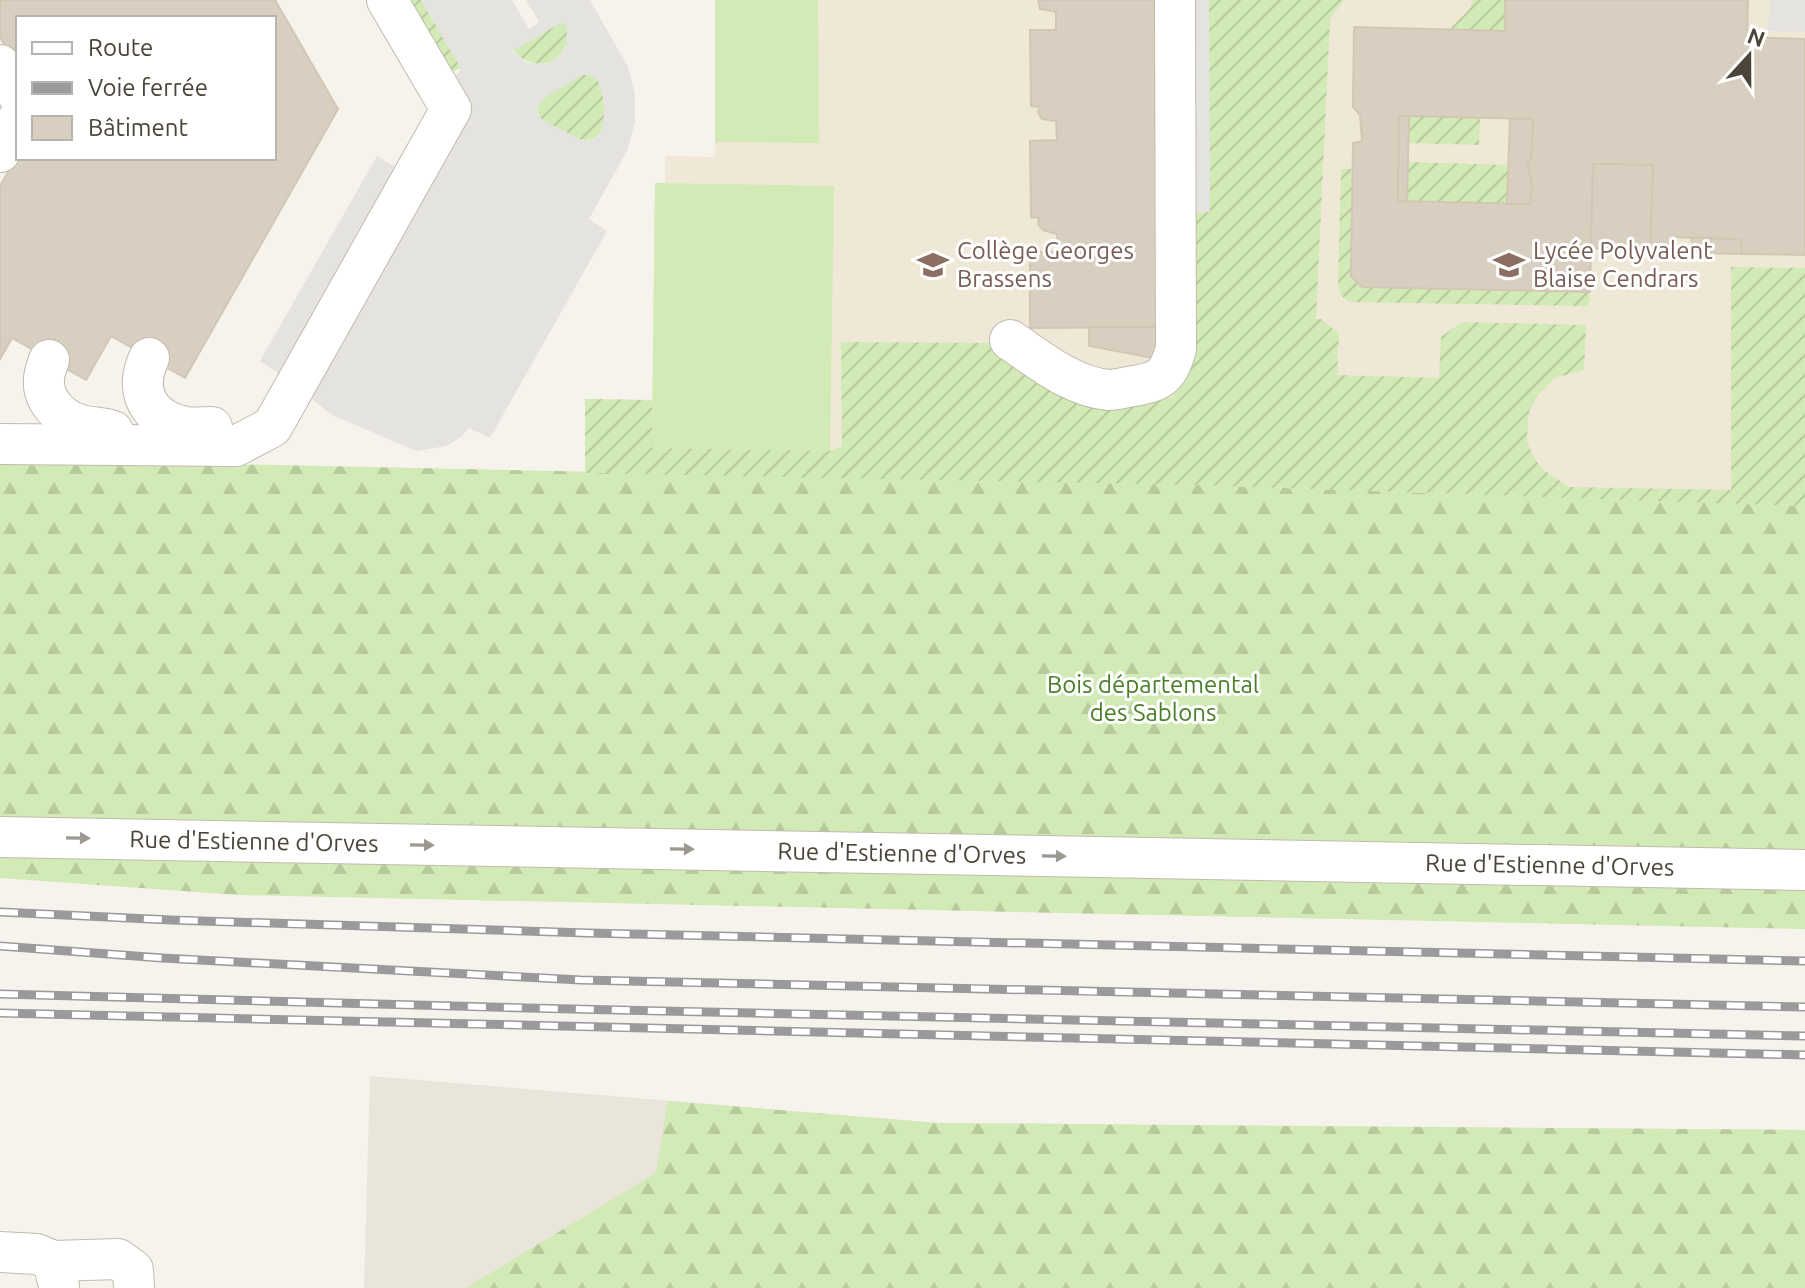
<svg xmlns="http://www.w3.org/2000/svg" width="1805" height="1288" viewBox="0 0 1805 1288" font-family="Ubuntu,sans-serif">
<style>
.residential{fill:#eae5da}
.education{fill:#efe8d6}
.grass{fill:#d2eab5}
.forest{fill:url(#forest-firs)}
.garden{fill:url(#garden-furrows)}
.parking{fill:#e5e3e0;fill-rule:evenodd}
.building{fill:#d8cfc1;stroke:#d3c7b4;stroke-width:2;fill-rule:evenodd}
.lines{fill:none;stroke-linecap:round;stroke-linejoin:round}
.minor-casing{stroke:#c2bbae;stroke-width:42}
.minor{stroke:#fff;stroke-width:40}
.rail-casing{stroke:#9a9a9a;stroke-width:9}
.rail{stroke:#fff;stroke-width:6;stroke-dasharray:18;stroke-linecap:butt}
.oneway{fill:#9c9892}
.labels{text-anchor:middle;stroke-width:6;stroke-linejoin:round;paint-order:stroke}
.education-label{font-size:24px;fill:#785e54;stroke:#fff;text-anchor:start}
.park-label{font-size:24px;fill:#4a7f2a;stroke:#fff}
.street-label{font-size:24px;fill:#4b4439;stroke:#fff}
</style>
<defs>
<pattern id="forest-firs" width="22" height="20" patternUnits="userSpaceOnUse" patternTransform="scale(2)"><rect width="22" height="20" fill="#d2eab5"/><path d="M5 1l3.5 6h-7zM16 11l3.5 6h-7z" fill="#b6ca9c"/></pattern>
<pattern id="garden-furrows" width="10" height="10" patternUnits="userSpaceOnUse" patternTransform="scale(2)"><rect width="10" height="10" fill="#d2eab5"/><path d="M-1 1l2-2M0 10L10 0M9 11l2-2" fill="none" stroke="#b6ca9c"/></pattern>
</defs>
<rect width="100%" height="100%" fill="#f6f3ec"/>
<path class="residential" d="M370 1076 939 1123 1805 1130V1288H364Z"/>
<path class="education" d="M715 0H1805V506L585 473V399L652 400 655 183H663L665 180V156L715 157Z"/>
<g class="grass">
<path d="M715 0H818L819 143 715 142Z"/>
<path d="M655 183 834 186 830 451 652 448Z"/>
</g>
<g class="forest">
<path d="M0 462 227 464 1198 485 1805 506V929L238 895 0 878Z"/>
<path d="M668 1101 939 1123 1805 1130V1288H466L656 1173Z"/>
</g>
<g class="garden">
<path d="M407 0H421L461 68 450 73Z"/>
<path d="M1209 0H1344L1330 19 1316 319H1321L1339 334 1337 375 1439 378 1441 337 1462 322 1586 325 1584 370 1555 378 1539 394 1529 411 1527 437 1529 447 1536 461 1545 471 1569 487 1731 490V267L1805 268V506L1198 485 585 473V399L652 400V448L830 451 842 446 841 342 998 343 1124 402 1162 399 1172 397 1180 386 1186 367 1185 213 1210 212Z"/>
<path d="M1473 0H1505V31L1449 30 1469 10Z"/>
<path d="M564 21C580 55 539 81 513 50Z"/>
<path d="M583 75H590L598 80C605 97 613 141 584 141 571 134 554 129 543 120 521 104 571 79 583 75Z"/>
<path d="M1409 116 1480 118 1479 145 1408 143Z"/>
<path d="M1408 162 1508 165 1507 204 1407 201Z"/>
<path d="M1341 169H1353L1351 275 1362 287 1590 292 1589 306 1351 302C1342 299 1339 293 1338 283Z"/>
</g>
<g class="parking">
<path d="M421 0H512L529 29 539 22 526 0H590L628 67 635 95V122L627 151 589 219 607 231 490 438 469 428 462 436 447 446 416 451 332 415 280 374 260 361 377 156 397 168 461 68ZM564 21 567 28 566 45 560 55 554 60 546 64 528 63 519 57 513 51ZM583 75H590L598 80 604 101V116L601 132 597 137 590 141H584L542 120 537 114V107L545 97Z"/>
<path d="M1166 0H1209L1210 212 1167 214Z"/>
<path d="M1770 0H1805V32L1768 31Z"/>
</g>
<g class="building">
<path d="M0 0H275L338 109 185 378 111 336 86 380 12 338 0 359V186L18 155V158H274V18H18V68L0 37Z"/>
<path d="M1038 0H1156L1158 327 1030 328V252L1058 251 1057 234 1043 230 1038 224 1039 218 1031 217 1030 141 1057 140 1056 121 1042 119 1038 112 1040 107 1031 106 1030 30H1056V12L1040 9Z"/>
<path d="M1505 0H1748L1747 37 1805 39V255L1742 254 1741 240 1675 237V247L1650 246 1653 165 1593 164 1590 292 1362 287 1351 276 1353 143 1362 141 1360 115 1353 107 1354 27 1505 31ZM1399 116 1533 119 1531 161 1527 162 1532 183 1530 204 1398 201Z"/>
<path d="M1399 116H1409L1407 201H1398Z"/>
<path d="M1510 119H1533L1531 161 1527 162 1532 183 1530 204H1507Z"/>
<path d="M1593 164 1653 165 1650 250 1591 248Z"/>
<path d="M1692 237 1741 240 1742 254 1691 253Z"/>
<path d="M1089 327H1158L1157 355 1153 358 1089 346Z"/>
</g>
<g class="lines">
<defs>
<g id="minor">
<path d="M0 65 18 95"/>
<path d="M0 152 18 119"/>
<path d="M1010 340C1040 360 1072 387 1109 390 1117 390 1126 387 1134 386 1162 381 1168 376 1176 349L1175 0"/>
<path d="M149 358C133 392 149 420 186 427 194 428 203 427 212 427"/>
<path d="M49 360C47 366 44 373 44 379 42 400 61 420 81 425 92 428 103 427 113 431"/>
<path d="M0 444 236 446 272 427 451 109 387 0"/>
<path id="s1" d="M0 837 1805 870"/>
<path d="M0 1252 37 1254 53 1261 59 1286"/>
<path d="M53 1261 118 1259 133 1270 134 1288"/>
</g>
</defs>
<use href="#minor" class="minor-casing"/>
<use href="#minor" class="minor"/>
<defs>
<g id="rail">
<path d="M0 912 171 920 588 933 1805 961"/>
<path d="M0 946 162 958 581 980 1805 1007"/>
<path d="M0 994 527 1008 1805 1036"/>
<path d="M0 1013 1805 1055"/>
</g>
</defs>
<use href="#rail" class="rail-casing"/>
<use href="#rail" class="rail"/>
</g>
<defs><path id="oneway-solid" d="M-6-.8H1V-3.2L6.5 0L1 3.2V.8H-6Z" transform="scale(2)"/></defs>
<g class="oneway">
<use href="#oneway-solid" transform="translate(78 838) rotate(1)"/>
<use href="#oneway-solid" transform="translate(422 845) rotate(1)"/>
<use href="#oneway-solid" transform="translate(682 849) rotate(1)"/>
<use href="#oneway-solid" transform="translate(1054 856) rotate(1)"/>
</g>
<defs>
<symbol id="school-bare" viewBox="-9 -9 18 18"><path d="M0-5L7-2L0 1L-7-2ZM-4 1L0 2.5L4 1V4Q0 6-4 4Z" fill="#8d6e63" stroke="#fff" stroke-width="2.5" paint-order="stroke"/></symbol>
</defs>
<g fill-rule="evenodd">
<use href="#school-bare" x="911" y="243" width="44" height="44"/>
<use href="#school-bare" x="1487" y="243" width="44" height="44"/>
</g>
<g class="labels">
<g class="education-label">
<text x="957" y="259">Collège Georges<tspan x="957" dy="28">Brassens</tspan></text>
<text x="1533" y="259">Lycée Polyvalent<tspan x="1533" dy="28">Blaise Cendrars</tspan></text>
</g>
<g class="park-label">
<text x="1153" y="693">Bois départemental<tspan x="1153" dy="28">des Sablons</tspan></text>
</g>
<g class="street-label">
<text dy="8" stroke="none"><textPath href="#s1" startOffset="254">Rue d'Estienne d'Orves</textPath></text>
<text dy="8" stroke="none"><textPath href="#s1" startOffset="902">Rue d'Estienne d'Orves</textPath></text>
<text dy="8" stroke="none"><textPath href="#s1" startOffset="1550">Rue d'Estienne d'Orves</textPath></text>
</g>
</g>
<rect x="16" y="16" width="260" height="144" fill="#ffffff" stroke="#b7b4b0" stroke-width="2"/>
<rect x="32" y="42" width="40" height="12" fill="#ffffff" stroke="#b7b4b0" stroke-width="2"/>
<text x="88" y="56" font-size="24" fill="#4b4439">Route</text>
<rect x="32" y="82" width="40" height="12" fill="#9a9a9a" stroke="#b7b4b0" stroke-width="2"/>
<text x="88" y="96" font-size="24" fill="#4b4439">Voie ferrée</text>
<rect x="32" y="116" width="40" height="24" fill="#d8cfc1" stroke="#b7b4b0" stroke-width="2"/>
<text x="88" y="136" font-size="24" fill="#4b4439">Bâtiment</text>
<g transform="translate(1749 56) rotate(21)" stroke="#ffffff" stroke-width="6" paint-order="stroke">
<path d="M0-6L14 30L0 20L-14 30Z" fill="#4b4439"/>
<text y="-12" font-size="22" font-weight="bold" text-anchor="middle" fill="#4b4439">N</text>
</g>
</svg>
